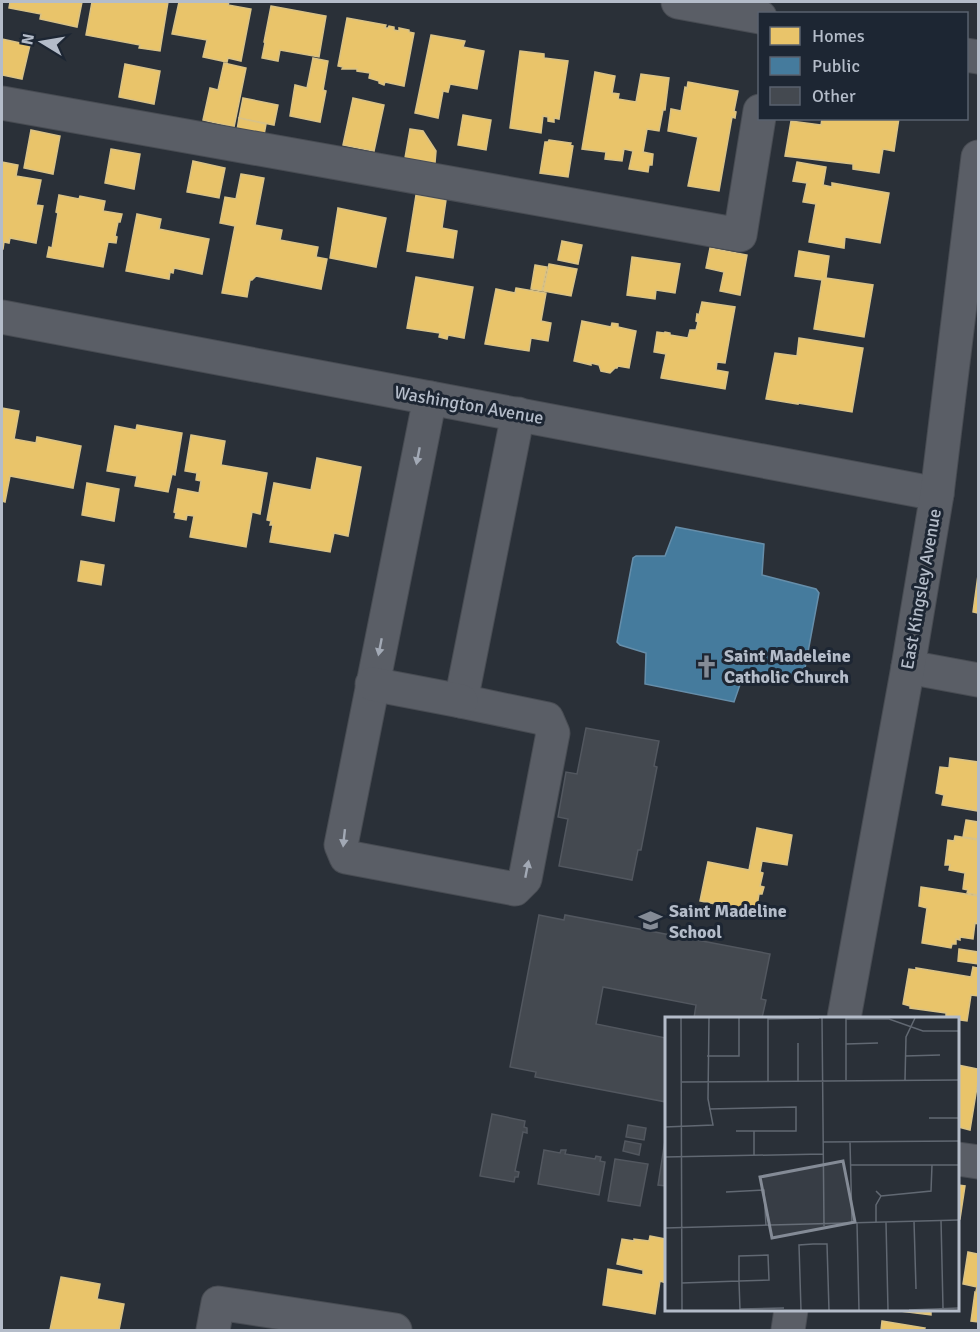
<svg xmlns="http://www.w3.org/2000/svg" width="980" height="1332" viewBox="0 0 980 1332" font-family="Signika,sans-serif">
<style>
.homes{fill:#e9c46a;stroke:#d9c286;stroke-width:1.5}
.public{fill:#457b9d;stroke:#668eaa;stroke-width:1.5}
.building{fill:#444950;stroke:#52575f;stroke-width:1.5}
.lines{fill:none;stroke-linecap:round;stroke-linejoin:round}
.minor-casing{stroke:#484c53;stroke-width:35}
.minor{stroke:#5a5e66;stroke-width:33}
.oneway{fill:#a2a9b5}
.labels{text-anchor:middle;stroke-width:6;stroke-linejoin:round;paint-order:stroke}
.street-label{font-size:18px;fill:#b4bcc9;stroke:#1d2633}
.poi-label{font-size:18px;font-weight:bold;fill:#b4bcc9;stroke:#1d2633;text-anchor:start}
.inset-road{fill:none;stroke:#616872;stroke-width:1.5}
.view{fill:#848b96;fill-opacity:0.15;stroke:#848b96;stroke-width:3}
.inset-edge{fill:none;stroke:#b4bcc9;stroke-width:3}
</style>
<rect width="100%" height="100%" fill="#2a3038"/>
<g class="homes">
<path d="M10 2H82L77 27 40 19 41 14 9 8Z"/>
<path d="M92 2H168L160 51 139 48 140 45 86 35Z"/>
<path d="M179 2H229L228 5 251 9 241 61 228 58 227 62 203 57 207 40 172 34Z"/>
<path d="M271 6 326 16 319 57 280 50 278 61 262 58 265 43 264 42Z"/>
<path d="M347 18 386 25 385 28H388L389 26 394 27V30L399 31V28L409 30V32L414 33 404 86 385 82 384 85 379 83V81L369 78 370 73 357 71V69H342L343 67 338 66Z"/>
<path d="M431 35 465 41 463 47 484 51 477 89 450 84 448 92 443 91 438 118 415 113Z"/>
<path d="M2 39 30 45 22 79 2 75Z"/>
<path d="M520 51 544 54V58L568 61 559 119 554 118V122L548 121V117L543 116 541 133 510 128Z"/>
<path d="M313 58 328 61 323 90 326 91 320 122 290 116 295 85 307 88Z"/>
<path d="M224 63 246 68 234 127 203 120 210 88 218 90Z"/>
<path d="M125 64 160 71 154 104 119 97Z"/>
<path d="M595 72 615 76 612 93 619 94 618 99 636 102 641 74 669 78 665 110H663L659 131 647 129 643 152 653 154 652 165H649L648 172 629 169 633 151 624 149 622 161 605 159 606 152 582 149Z"/>
<path d="M688 82 738 91 734 111 736 112 735 118 732 117 719 191 688 186 698 137 668 131 671 109 681 111 685 87 687 88Z"/>
<path d="M243 98 278 105 274 125 239 118Z"/>
<path d="M353 98 384 105 374 151 343 145Z"/>
<path d="M463 115 491 120 486 150 458 145Z"/>
<path d="M239 118 266 124 264 135 237 130Z"/>
<path d="M822 118H899L894 151 883 149 879 173 853 169V164L785 156 791 121 821 125Z"/>
<path d="M410 129 423 131 436 151 435 163 405 158Z"/>
<path d="M31 130 60 136 53 174 24 168Z"/>
<path d="M549 140 571 143 570 145 573 146 568 177 540 173 545 142H548Z"/>
<path d="M111 149 140 154 134 189 105 183Z"/>
<path d="M193 161 225 168 219 198 187 192Z"/>
<path d="M2 162 18 165 16 176 41 180 36 205 43 206 36 243 10 238 9 243 4 242 3 249H2Z"/>
<path d="M797 162 826 167 823 185 832 187V183L889 193 880 243 845 237 844 248 809 242 816 204 803 202 807 183 793 181Z"/>
<path d="M241 174 264 178 255 225 282 230 280 240 318 247 316 257 327 259 321 289 256 276 252 280H250L247 297 222 293 235 226 220 223 225 197 236 199Z"/>
<path d="M59 195 79 199 80 196 105 201 103 211 122 214 120 222H118L115 236 117 237 116 243 108 242 103 267 47 257 49 247 52 248 58 213 56 212Z"/>
<path d="M416 195 446 200 442 228 457 231 453 258 407 251Z"/>
<path d="M338 208 386 218 376 267 330 258Z"/>
<path d="M137 214 161 219 159 229 209 239 202 274 174 268 173 273 170 272 169 279 126 271Z"/>
<path d="M562 241 582 245 578 264 558 260Z"/>
<path d="M710 248 747 255 740 295 720 291 724 272 706 268Z"/>
<path d="M799 251 829 256 826 278 873 285 864 337 814 329 822 280 795 276Z"/>
<path d="M632 257 680 264 675 293 656 290 655 299 627 295Z"/>
<path d="M549 264 577 269 571 296 543 291Z"/>
<path d="M535 265 547 267 542 291 531 289Z"/>
<path d="M416 277 473 287 464 338 448 335 447 339 439 337 440 333 407 328Z"/>
<path d="M516 288 546 293 541 321 551 323 548 341 531 338 529 351 485 344 496 289 515 293Z"/>
<path d="M702 302 735 307 725 363 717 362 716 370 728 372 725 389 661 378 666 354 654 352 657 332 664 333 665 332 670 333V335L688 338 690 330H696L698 322 696 321 697 314 699 315Z"/>
<path d="M582 321 611 327 612 323 618 324V327L636 331 629 368 618 366 617 368H615L610 373 601 371 599 365 591 363V365L574 361Z"/>
<path d="M799 338 863 348 852 412 798 403V404L766 399 775 353 797 356Z"/>
<path d="M2 408 19 411 14 439 36 443 37 437 81 446 73 488 10 476 5 502 2 501Z"/>
<path d="M137 425 182 433 175 475 172 474 168 492 135 486 137 476 107 471 115 426 136 430Z"/>
<path d="M191 435 225 441 221 465 267 473 260 514 252 512 246 547 190 537 194 516 187 515 186 520 175 518 176 513 174 512 178 489 199 493 201 481 196 480 197 473 185 471Z"/>
<path d="M317 458 361 467 348 536 334 533 330 552 270 542 273 525H270L271 521 267 520 274 483 311 490Z"/>
<path d="M87 483 119 489 114 521 82 515Z"/>
<path d="M81 561 104 565 101 585 78 581Z"/>
<path d="M978 575V613L973 612Z"/>
<path d="M950 758 978 762V811L942 805 944 795 936 793 940 767 949 768Z"/>
<path d="M966 820 978 822V839L963 837Z"/>
<path d="M757 828 792 835 787 865 762 861 760 872 763 873 760 886 764 887 762 894H759L756 912 700 901 708 862 749 870Z"/>
<path d="M955 836 978 840V895L967 893 968 890 963 889 965 873 949 870 950 865H945L948 840 954 841Z"/>
<path d="M921 887 978 896V924L975 923 973 939 960 937V940L956 939V944H952L951 948 922 943 927 908 919 906Z"/>
<path d="M959 949 978 952V964L958 961Z"/>
<path d="M973 967 978 968V996L971 995 967 1021 946 1018V1013L910 1008V1006L903 1004 909 969 916 970V968L971 977Z"/>
<path d="M958 1065 978 1069V1081L970 1130 958 1127Z"/>
<path d="M958 1185 965 1186 960 1219H958Z"/>
<path d="M650 1236 666 1239V1283L660 1281 655 1314 603 1305 608 1269 643 1275V1270L617 1264 622 1239 634 1241V1239L649 1241Z"/>
<path d="M968 1252 978 1254V1292L976 1291 977 1287 963 1284Z"/>
<path d="M61 1277 100 1284 97 1299 124 1304 119 1330H50Z"/>
<path d="M975 1292 978 1293V1322L971 1321Z"/>
<path d="M892 1310H931V1315Z"/>
<path d="M882 1321 925 1328 924 1330H881Z"/>
</g>
<path class="public" d="M676 527 764 544 762 575 816 589 819 593 803 679 744 673 734 702 645 684 646 653 620 645 617 642 633 558 636 556H665Z"/>
<g class="building">
<path d="M586 728 659 741 654 766 657 767 641 850H638L632 880 559 866 568 819 558 817 566 772 577 774Z"/>
<path d="M539 915 564 920 565 915 770 954 761 999 766 1000 762 1018H694L696 1005 603 987 596 1024 666 1038V1102L535 1077 536 1072 510 1067Z"/>
<path d="M492 1114 525 1121 524 1127 527 1128V1133L523 1132 515 1171 519 1172 518 1177H515L514 1182 480 1176Z"/>
<path d="M628 1125 646 1128 644 1140 626 1137Z"/>
<path d="M666 1134V1186L658 1185Z"/>
<path d="M625 1141 641 1144 639 1155 623 1151Z"/>
<path d="M544 1150 560 1153 561 1150H566L565 1154 595 1159 596 1156 601 1157 600 1161 605 1162 599 1195 538 1184Z"/>
<path d="M615 1159 648 1164 640 1206 608 1201Z"/>
</g>
<g class="lines">
<defs>
<g id="minor">
<path d="M678 2 760 17"/>
<path d="M966 55 978 57"/>
<path d="M2 103 740 235 760 111"/>
<path d="M2 317 937 494"/>
<path d="M430 398 341 845 346 857 515 889 525 879 553 733 547 719 461 701 518 414"/>
<path d="M908 667 978 680"/>
<path d="M372 684 461 701"/>
<path d="M844 1018 908 667 937 494 978 157"/>
<path d="M958 1159 978 1162"/>
<path d="M213 1330 218 1303 395 1330"/>
<path d="M788 1330 791 1310"/>
</g>
</defs>
<use href="#minor" class="minor-casing"/>
<use href="#minor" class="minor"/>
</g>
<defs><path id="oneway-solid" d="M-6-.8H1V-3.2L6.5 0L1 3.2V.8H-6Z" transform="scale(1.5)"/></defs>
<g class="oneway">
<use href="#oneway-solid" transform="translate(418 456) rotate(101)"/>
<use href="#oneway-solid" transform="translate(380 647) rotate(101)"/>
<use href="#oneway-solid" transform="translate(344 838) rotate(96)"/>
<use href="#oneway-solid" transform="translate(527 869) rotate(-79)"/>
</g>
<defs>
<symbol id="church-bare" viewBox="-9 -9 18 18"><path d="M-1.2-6h2.4v3.5h3.3v2.4h-3.3V6h-2.4V-.1h-3.3v-2.4h3.3Z" fill="#848b96" stroke="#1d2633" stroke-width="2.5" paint-order="stroke"/></symbol>
<symbol id="school-bare" viewBox="-9 -9 18 18"><path d="M0-5L7-2L0 1L-7-2ZM-4 1L0 2.5L4 1V4Q0 6-4 4Z" fill="#848b96" stroke="#1d2633" stroke-width="2.5" paint-order="stroke"/></symbol>
</defs>
<g fill-rule="evenodd">
<use href="#church-bare" x="690" y="650" width="33" height="33"/>
<use href="#school-bare" x="634" y="904" width="33" height="33"/>
</g>
<g class="labels">
<g class="street-label">
<text transform="translate(469 405) rotate(10)" y="6">Washington Avenue</text>
<text transform="translate(921 589) rotate(-80)" y="6">East Kingsley Avenue</text>
</g>
<g class="poi-label">
<text x="724" y="662">Saint Madeleine<tspan x="724" dy="21">Catholic Church</tspan></text>
<text x="669" y="917">Saint Madeline<tspan x="669" dy="21">School</tspan></text>
</g>
</g>
<g transform="translate(665 1017)">
<rect width="294" height="294" fill="#2a3038"/>
<path class="inset-road" d="M16 1 17 293M157 1 159 209M181 1V63M103 2 154 1M181 2H224L258 14H294M133 26V64M181 27 213 26M42 39H74V1M240 39 275 38M240 63 241 20 250 1M103 64V1M17 65 294 63M44 92 131 90V114H71M264 101H294M0 110 48 108 43 82 44 1M89 114V138M158 125 294 124M185 125 187 207M0 140 158 137M186 148H294M61 175 99 173 101 209M216 179 266 174 267 148M276 203 278 291M249 204 251 272M211 205V188L216 179 211 174M221 205 223 293M192 206 194 293M0 211 294 203M17 266 74 264 104 263 103 238 74 239V264L75 293M75 292 119 291M136 293 134 228 148 227H162L164 293M244 293 294 291"/>
<path class="view" d="M178 144 190 205 107 221 95 160Z"/>
<rect width="294" height="294" class="inset-edge"/>
</g>
<rect width="980" height="1332" fill="none" stroke="#b4bcc9" stroke-width="6"/>
<rect x="758" y="12" width="210" height="108" fill="#1d2633" stroke="#59626f" stroke-width="1.5"/>
<rect x="770" y="27" width="30" height="18" fill="#e9c46a" stroke="#59626f" stroke-width="1.5"/>
<text x="812" y="42" font-size="18" fill="#b4bcc9">Homes</text>
<rect x="770" y="57" width="30" height="18" fill="#457b9d" stroke="#59626f" stroke-width="1.5"/>
<text x="812" y="72" font-size="18" fill="#b4bcc9">Public</text>
<rect x="770" y="87" width="30" height="18" fill="#444950" stroke="#59626f" stroke-width="1.5"/>
<text x="812" y="102" font-size="18" fill="#b4bcc9">Other</text>
<g transform="translate(42 42) rotate(281)" stroke="#1d2633" stroke-width="4.5" paint-order="stroke">
<path d="M0-4.5L10 22L0 15L-10 22Z" fill="#b4bcc9"/>
<text y="-9" font-size="16" font-weight="bold" text-anchor="middle" fill="#b4bcc9">N</text>
</g>
</svg>
